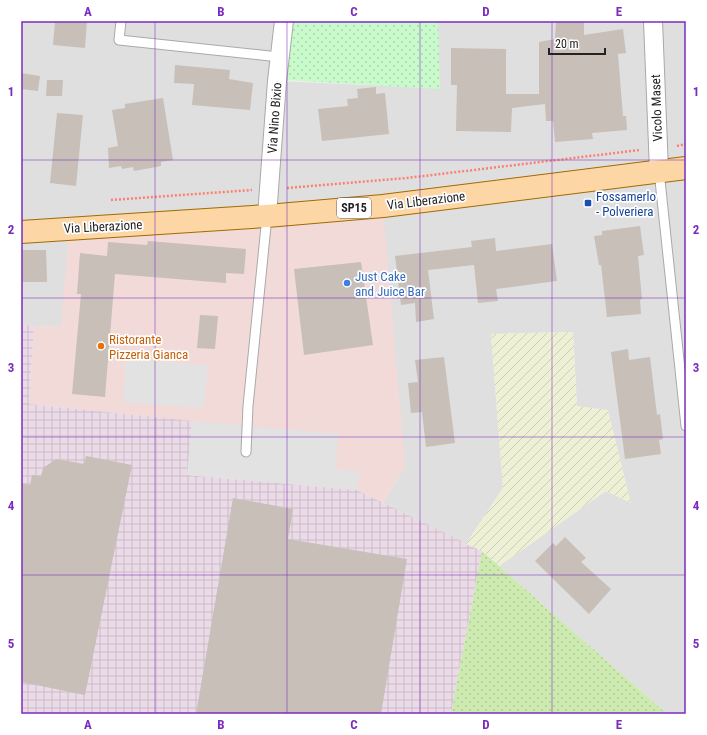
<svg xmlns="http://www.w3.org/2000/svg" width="707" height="735" viewBox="0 0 707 735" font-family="'Roboto Condensed',sans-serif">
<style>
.residential{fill:#e0dfdf}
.commercial{fill:#f2dad9}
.industrial{fill:url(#industrial-grid)}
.farmland{fill:url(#farmland-furrows)}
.grass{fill:url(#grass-dots)}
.park{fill:url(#park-dots)}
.parking{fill:#e2e2e2}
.building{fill:#c7bfb8}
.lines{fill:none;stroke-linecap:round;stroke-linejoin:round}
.lane-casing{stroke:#a9a9a9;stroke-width:11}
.street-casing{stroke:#a9a9a9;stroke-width:20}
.primary-casing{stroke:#a06b00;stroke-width:24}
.path{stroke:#fa8072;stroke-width:2.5;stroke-dasharray:2 2;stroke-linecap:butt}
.lane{stroke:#fff;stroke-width:9}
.street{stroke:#fff;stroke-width:18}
.primary{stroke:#fcd6a4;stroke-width:22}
.grid{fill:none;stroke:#7b2cbf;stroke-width:1;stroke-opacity:0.55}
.transit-dot{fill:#1a4fb4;stroke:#fff;stroke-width:1.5}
.shop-dot{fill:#3f7fe0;stroke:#fff;stroke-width:1.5}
.food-dot{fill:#e8710a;stroke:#fff;stroke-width:1.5}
.labels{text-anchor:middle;stroke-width:3.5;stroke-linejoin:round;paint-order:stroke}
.shield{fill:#fff;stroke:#646464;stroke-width:1}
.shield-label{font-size:12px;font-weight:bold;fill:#222}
.street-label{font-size:13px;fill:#222;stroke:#fff}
.transit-label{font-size:13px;fill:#164399;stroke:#fff;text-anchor:start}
.shop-label{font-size:13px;fill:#366cbe;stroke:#fff;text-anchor:start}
.food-label{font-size:13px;fill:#c56008;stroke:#fff;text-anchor:start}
.neatline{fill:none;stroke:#7b2cbf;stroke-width:1.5}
.grid-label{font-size:13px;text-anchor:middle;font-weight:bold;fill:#7b2cbf}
</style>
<defs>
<pattern id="industrial-grid" width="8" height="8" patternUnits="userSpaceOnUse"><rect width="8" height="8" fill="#ebdbe8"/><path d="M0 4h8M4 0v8" fill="none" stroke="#c9bcc7"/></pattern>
<pattern id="farmland-furrows" width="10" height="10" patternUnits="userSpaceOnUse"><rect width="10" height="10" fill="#eef0d5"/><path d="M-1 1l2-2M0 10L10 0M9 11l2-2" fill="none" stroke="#ccceb7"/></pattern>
<pattern id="grass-dots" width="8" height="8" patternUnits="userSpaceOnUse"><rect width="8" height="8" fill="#cdebb0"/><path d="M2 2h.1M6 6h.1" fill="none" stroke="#b0c997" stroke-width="1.8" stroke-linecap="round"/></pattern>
<pattern id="park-dots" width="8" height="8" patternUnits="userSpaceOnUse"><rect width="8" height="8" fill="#c8facc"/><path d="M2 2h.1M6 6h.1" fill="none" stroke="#acd6af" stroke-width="1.8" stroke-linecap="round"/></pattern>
</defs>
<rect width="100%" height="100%" fill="#f2efe9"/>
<path class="residential" d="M21 21H284L277 81 433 88 431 21H686V714H667L499 566 606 491 631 503 577 406 573 332 491 334 503 488 466 544 383 503 405 466 60 327 34 326 21 324Z"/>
<path class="commercial" d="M383 206 405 466 383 503 357 490 187 475 192 422 29 404 34 326 61 327 69 228Z"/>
<path class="industrial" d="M21 324 34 326 29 404 192 421 188 475 357 490 482 551 451 714H21Z"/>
<path class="farmland" d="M573 332 577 406 608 410 631 503 606 491 499 566 482 551 466 544 503 488 491 334Z"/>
<path class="grass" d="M482 551 499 566 667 714H451Z"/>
<path class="park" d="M294 21H438L440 89 285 80Z"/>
<g class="parking">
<path d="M126 359 208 365 204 408 123 402Z"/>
<path d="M192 421 339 434 335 469 360 472 357 490 187 475Z"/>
</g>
<g class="building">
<path d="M55 21H87L85 48 53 45Z"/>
<path d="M556 21H584V35L623 29 626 53 618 54 623 116H626L627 130 592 133 593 139 555 142 553 121H546L545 104 512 108 511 132 456 131 457 85H451V48L506 49V94H539V42L555 39Z"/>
<path d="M175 65 230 70 229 79 253 83 250 110 192 105 194 84 174 83Z"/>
<path d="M21 73 40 76 38 91 21 89Z"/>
<path d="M47 80H63L62 96H46Z"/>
<path d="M376 87V94L385 93 389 134 322 141 318 109 348 106 347 99 358 98 357 89Z"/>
<path d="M163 98 173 160 161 162V166L134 171 133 167 122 169 121 166 109 168 108 148 118 146 112 110 125 108V104Z"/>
<path d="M57 113 83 115 76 186 50 183Z"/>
<path d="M640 226 644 255 638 256 642 299 640 300 641 314 607 317 601 265H599L594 236 602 235V231Z"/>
<path d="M495 238 496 251 552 244 557 281 496 289 498 301 478 303 474 265 428 270 434 319 416 322 415 303 401 305 395 256 472 247 471 241Z"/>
<path d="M148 241 246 249 244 274 226 273V283L115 274 105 397 72 394 81 294H77L80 253 107 256 108 242 147 245Z"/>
<path d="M21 250H46L47 282H21Z"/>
<path d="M361 262 373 345 304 355 294 269Z"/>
<path d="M200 315 218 316 215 349 197 348Z"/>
<path d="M628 349 629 360 650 357 657 415 660 414 663 439 659 440 661 454 625 459 611 352Z"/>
<path d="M444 357 455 443 426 447 422 412 411 413 408 383 418 382 415 360Z"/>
<path d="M86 456 132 465 85 695 21 682V483L30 485 32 475 41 476 43 468 56 459 84 464Z"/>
<path d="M233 498 293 509 288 539 407 559 381 714H196Z"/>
<path d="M565 537 586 558 581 562 611 589 589 614 535 561 553 543 556 546Z"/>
</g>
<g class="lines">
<defs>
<g id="lane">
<path d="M121 21 119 40 279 57"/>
<path d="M659 171 686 426"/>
<path d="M246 452 248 406 267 216"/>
</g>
<g id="street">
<path d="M653 21 659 171"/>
<path d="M267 216 277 81 284 21"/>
</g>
<path id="primary" d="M21 232 267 216 383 206 686 168"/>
</defs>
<use href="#lane" class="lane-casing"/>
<use href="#street" class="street-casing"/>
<use href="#primary" class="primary-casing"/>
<g class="path">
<path d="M677 146 686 144"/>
<path d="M287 188 407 178 640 150"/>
<path d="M111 200 252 190"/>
</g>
<use href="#lane" class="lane"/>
<use href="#street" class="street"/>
<use href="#primary" class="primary"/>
</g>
<path class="grid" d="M155 21V714M287 21V714M420 21V714M552 21V714M21 160H686M21 298H686M21 437H686M21 575H686"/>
<rect class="transit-dot" x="584" y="199" width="8" height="8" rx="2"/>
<circle class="shop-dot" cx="347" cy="283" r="4"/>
<circle class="food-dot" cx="101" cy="346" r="4"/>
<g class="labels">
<rect class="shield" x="337" y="198" width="34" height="20" rx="3"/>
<g class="shield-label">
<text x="354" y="212">SP15</text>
</g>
<g class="street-label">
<text transform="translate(656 108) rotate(-92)" y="5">Vicolo Maset</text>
<text transform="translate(274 118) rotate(-86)" y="5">Via Nino Bixio</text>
<text transform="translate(426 200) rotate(-7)" y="5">Via Liberazione</text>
<text transform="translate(103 226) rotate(-3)" y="5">Via Liberazione</text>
</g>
<g class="transit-label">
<text x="596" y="201">Fossamerlo<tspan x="596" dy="15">- Polveriera</tspan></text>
</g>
<g class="shop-label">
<text x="355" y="281">Just Cake<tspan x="355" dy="15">and Juice Bar</tspan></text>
</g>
<g class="food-label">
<text x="109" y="344">Ristorante<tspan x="109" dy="15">Pizzeria Gianca</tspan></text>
</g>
</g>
<rect width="707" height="735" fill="none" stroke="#ffffff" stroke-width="44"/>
<path d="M549 48v6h56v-6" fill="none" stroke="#222222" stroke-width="2"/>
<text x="555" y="48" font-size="12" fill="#222222" stroke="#ffffff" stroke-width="3" paint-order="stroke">20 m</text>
<rect x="22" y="22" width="663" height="691" class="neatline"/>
<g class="grid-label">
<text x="88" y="16">A</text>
<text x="221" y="16">B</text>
<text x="354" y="16">C</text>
<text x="486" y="16">D</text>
<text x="619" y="16">E</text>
<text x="11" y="96">1</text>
<text x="696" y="96">1</text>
<text x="11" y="234">2</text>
<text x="696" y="234">2</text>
<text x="11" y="372">3</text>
<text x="696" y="372">3</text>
<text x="11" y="510">4</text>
<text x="696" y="510">4</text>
<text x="11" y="648">5</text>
<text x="696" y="648">5</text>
<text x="88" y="729">A</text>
<text x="221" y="729">B</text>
<text x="354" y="729">C</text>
<text x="486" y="729">D</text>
<text x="619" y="729">E</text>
</g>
</svg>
